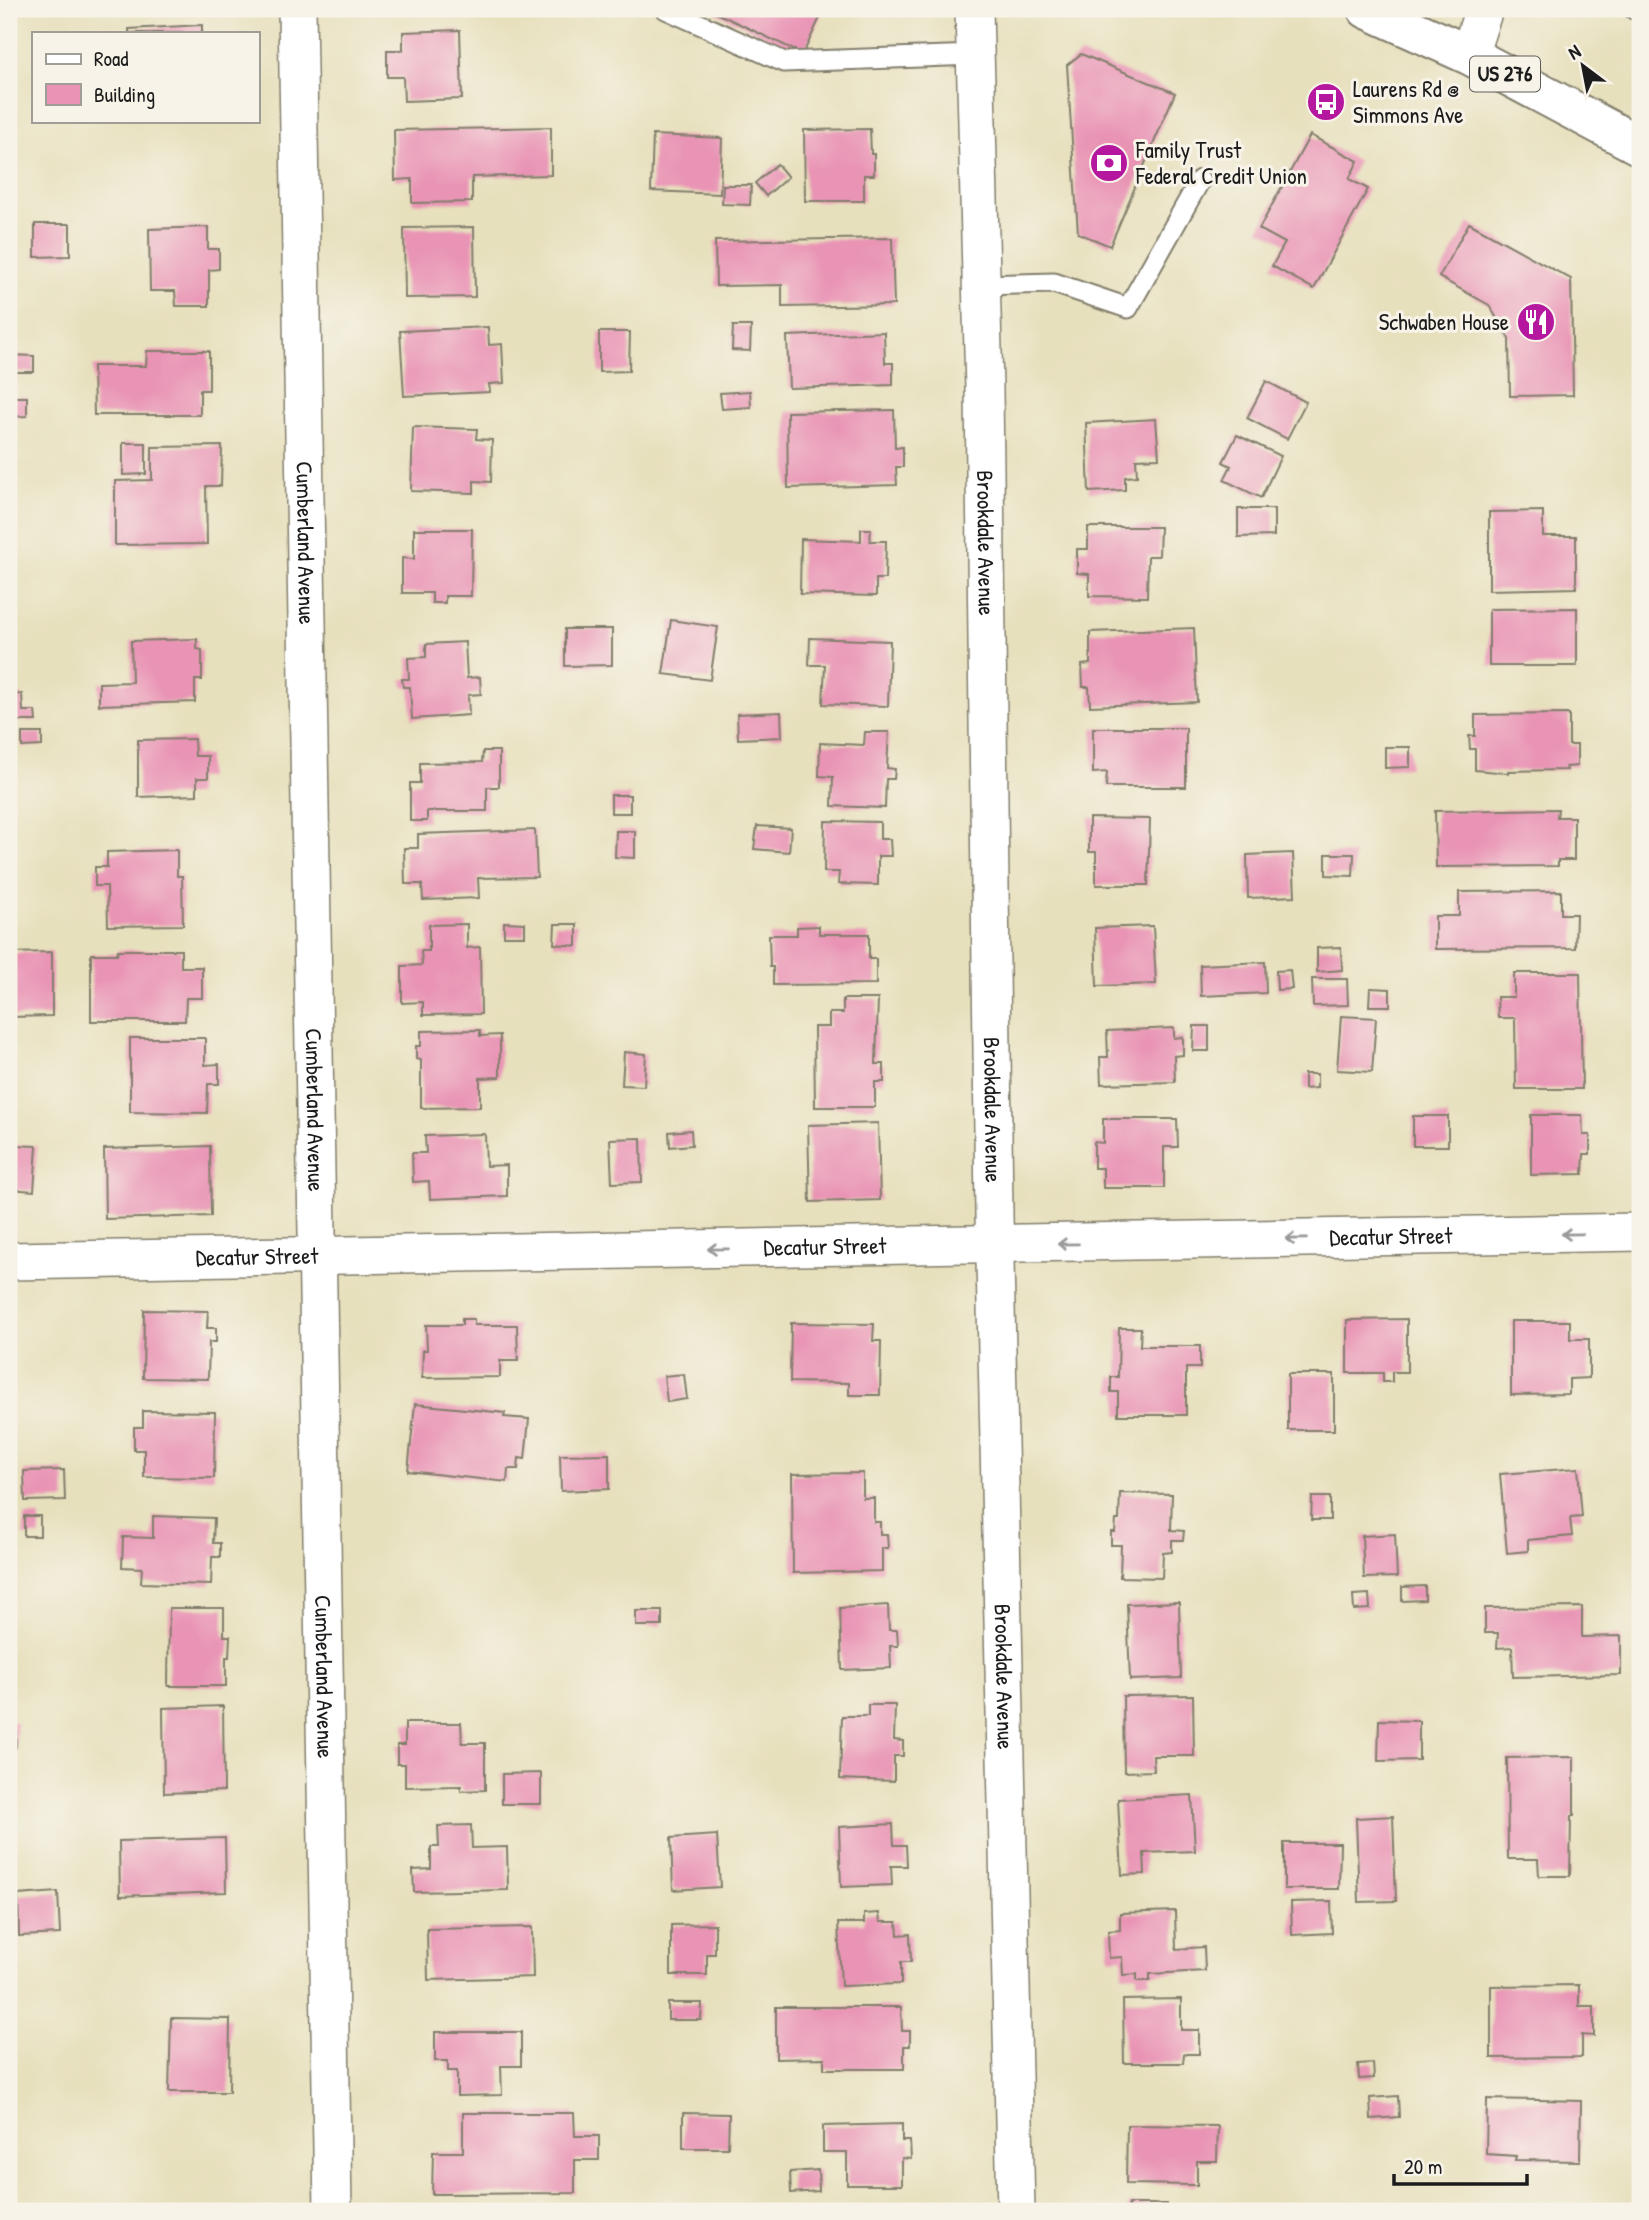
<svg xmlns="http://www.w3.org/2000/svg" width="1649" height="2220" viewBox="0 0 1649 2220" font-family="'Patrick Hand',sans-serif">
<style>
.building{fill:#e994b5}
.lines{fill:none;stroke-linecap:round;stroke-linejoin:round}
.lane-casing{stroke:#827e6c;stroke-width:23}
.street-casing{stroke:#827e6c;stroke-width:40}
.primary-casing{stroke:#827e6c;stroke-width:42}
.lane{stroke:#fff;stroke-width:19}
.street{stroke:#fff;stroke-width:37}
.primary{stroke:#fff;stroke-width:38}
.oneway{stroke:#999}
.labels{text-anchor:middle;stroke-width:6;stroke-linejoin:round;paint-order:stroke}
.shield{fill:#f7f3e8;stroke:#5e5c59;stroke-width:2}
.shield-label{font-size:21px;font-weight:bold;fill:#1c1c1c}
.poi-label{font-size:23px;fill:#1c1c1c;stroke:#f7f3e8;text-anchor:start}
.street-label{font-size:23px;fill:#1c1c1c;stroke:#f7f3e8}
</style>
<rect width="100%" height="100%" fill="#f7f3e8"/>
<filter id="ink" filterUnits="userSpaceOnUse"><feTurbulence type="fractalNoise" baseFrequency=".0143" numOctaves="2"/><feDisplacementMap in="SourceGraphic" scale="14" xChannelSelector="R" yChannelSelector="G"/><feConvolveMatrix kernelMatrix="1 2 1 2 8 2 1 2 1" color-interpolation-filters="sRGB"/></filter>
<filter id="wash" filterUnits="userSpaceOnUse"><feTurbulence type="fractalNoise" baseFrequency=".00686" numOctaves="4" result="noise"/><feDisplacementMap in="SourceGraphic" scale="28" xChannelSelector="R" yChannelSelector="G"/><feGaussianBlur stdDeviation="1.57" result="paint"/><feColorMatrix in="noise" values="0 0 0 0 0 0 0 0 0 0 0 0 0 0 0 0 0 1.4 0 .05"/><feComposite in="paint" operator="in"/></filter>
<g filter="url(#wash)">
<rect width="100%" height="100%" fill="#e7e0bd"/>
<g id="blocks">
<g class="building">
<path d="M708 9H824L803 54Z"/>
<path d="M202 25V33H129V29Z"/>
<path d="M460 30 462 99 404 101 403 77H387V50H403V32Z"/>
<path d="M1081 54 1175 93 1110 246 1078 233 1067 65Z"/>
<path d="M551 127V175L472 177V202L412 203V179L395 180 394 130Z"/>
<path d="M870 129 871 154H874V175H864V201H805L804 130Z"/>
<path d="M653 135 722 138 720 194 651 191Z"/>
<path d="M1310 135 1358 161 1349 179 1368 189 1314 289 1272 266 1285 243 1259 229Z"/>
<path d="M777 164 788 177 766 196 755 183Z"/>
<path d="M723 185H751L750 205 722 204Z"/>
<path d="M1469 223 1571 279 1573 395 1510 396 1509 339 1489 305 1439 277Z"/>
<path d="M35 224H70V256L35 257Z"/>
<path d="M208 227V249H219V269L209 270V306H176L175 291H150L149 229Z"/>
<path d="M474 227 475 297 405 298 404 228Z"/>
<path d="M892 238 894 305 782 307V285L716 286 715 241Z"/>
<path d="M733 326H751L750 351 732 350Z"/>
<path d="M488 327 489 345 502 344 504 383 489 384 490 392 404 396 400 331Z"/>
<path d="M599 332H630L629 371 599 372Z"/>
<path d="M884 332 885 363H893V385L789 388 787 336Z"/>
<path d="M147 351H209V390H200V415H94L93 366H146Z"/>
<path d="M9 355 34 356V372H9Z"/>
<path d="M1266 381 1306 402 1287 439 1247 418Z"/>
<path d="M750 391 751 407 722 409 720 393Z"/>
<path d="M9 397H27V416L9 417Z"/>
<path d="M894 410 895 448 903 447V467H896L897 485 788 488 787 412Z"/>
<path d="M1156 419 1159 458 1136 459 1137 476 1125 477V490L1089 492 1086 423Z"/>
<path d="M413 427 477 429 476 439 492 440 491 482 474 481V493L411 491Z"/>
<path d="M1237 435 1281 456 1261 498 1224 480 1231 466 1223 462Z"/>
<path d="M123 443H146V474L123 475Z"/>
<path d="M222 446 221 486H206L207 544 115 545V481L152 480V447Z"/>
<path d="M1238 509H1274V536L1238 537Z"/>
<path d="M1543 511V536H1576V588L1489 590V512Z"/>
<path d="M1088 527H1160L1159 556H1148L1147 597 1089 596V574L1077 573V549H1088Z"/>
<path d="M414 529H472L471 596H445V603H432V593H402V558L414 559Z"/>
<path d="M861 529H871L870 541H886L885 579H876V596L800 594 801 539 861 541Z"/>
<path d="M1577 608V666H1489V609Z"/>
<path d="M671 620 718 627 710 680 663 674Z"/>
<path d="M1194 628 1197 702 1090 706 1089 687H1083L1082 665 1090 664V632Z"/>
<path d="M565 629H612V665L565 666Z"/>
<path d="M810 638 890 641 888 706 823 704 825 665H809Z"/>
<path d="M197 639V649L202 650V680H195V702L99 705V683L132 682 131 641Z"/>
<path d="M465 642 467 678 480 677 481 694 468 695 469 715 412 719 410 687H403L402 679H409L408 658 426 657V644Z"/>
<path d="M22 694 23 711H35L36 721H9V695Z"/>
<path d="M781 712 782 737 738 739 737 714Z"/>
<path d="M1569 714V745H1577V766L1566 767 1567 770 1508 771V773L1475 770V749H1470L1469 736H1475V715Z"/>
<path d="M1093 728H1186V787H1106L1107 772 1093 773Z"/>
<path d="M865 732H889L887 768 895 769 894 779H886L885 808 832 806 833 777 819 776 820 743 864 745Z"/>
<path d="M22 733H42V746L22 747Z"/>
<path d="M194 739 195 756H208V778H197V795L138 797V740Z"/>
<path d="M1385 747H1410V767L1385 768Z"/>
<path d="M483 751H499V787H487V811H427V821H410V783H420V763L482 762Z"/>
<rect x="611" y="795" width="19" height="18"/>
<path d="M1558 809 1557 817H1574V860H1558V866L1436 867 1435 811Z"/>
<path d="M1089 818 1150 819 1148 885H1096V852H1089Z"/>
<path d="M825 821 880 822V839H890L891 856H878V885L838 884 839 872H824Z"/>
<path d="M757 826 791 828 789 852 754 849Z"/>
<path d="M535 830 537 877 478 878 479 898 423 900 422 884H405L404 848H418V834Z"/>
<path d="M616 831H635V858L615 857Z"/>
<path d="M177 850V876H182L183 925 108 926 107 886H95V867H107V852Z"/>
<path d="M1293 853 1295 896 1248 898 1247 855Z"/>
<path d="M1326 854H1354L1353 876 1326 875Z"/>
<path d="M1561 891V914H1576L1575 948 1435 949V916H1459V892Z"/>
<path d="M504 922 525 923V936H504Z"/>
<path d="M467 924V948L480 947 481 1014 423 1015V1002L402 1003V966L422 965 421 951H429V925Z"/>
<path d="M555 924H577V946L554 944Z"/>
<path d="M819 926V934H869V959H876V984L773 985V967H770L769 935H797V927Z"/>
<path d="M1153 926 1156 984 1097 986 1095 928Z"/>
<path d="M1341 947 1342 970 1317 972V948Z"/>
<path d="M118 950H181V967H202V998H186L185 1021H91V954H117Z"/>
<path d="M52 952V1016L9 1017V953Z"/>
<path d="M1265 962 1266 993 1201 996 1200 965Z"/>
<path d="M1290 970 1292 989 1277 990 1276 971Z"/>
<path d="M1514 973H1580L1582 1089H1516L1515 1018H1498L1497 997H1514Z"/>
<path d="M1312 979H1347L1348 1005 1313 1006Z"/>
<path d="M1370 988 1390 989V1006H1369Z"/>
<path d="M843 999H878L876 1064H884V1082H875V1107H815L814 1027H829V1013H843Z"/>
<path d="M1341 1016 1376 1018 1372 1072 1337 1070Z"/>
<path d="M1194 1026H1209V1051H1193Z"/>
<path d="M1174 1028V1038L1183 1037V1055L1174 1056 1175 1082 1101 1084 1100 1057H1108L1107 1031Z"/>
<path d="M480 1030V1036L500 1035V1077L480 1078V1107L421 1108V1060L416 1059V1046H421V1031Z"/>
<path d="M130 1038H205V1065L219 1064V1084H208L207 1113 130 1112Z"/>
<path d="M624 1052 646 1054 644 1086 622 1085Z"/>
<path d="M1304 1074H1317V1088L1304 1089Z"/>
<path d="M1531 1115H1582L1583 1135H1590V1154H1584L1583 1174 1531 1175Z"/>
<rect x="1413" y="1116" width="35" height="30"/>
<path d="M1103 1119H1177L1178 1147H1164V1188H1103V1168H1094V1142L1103 1143Z"/>
<path d="M878 1123 880 1200 810 1202 808 1125Z"/>
<path d="M691 1130 692 1145 670 1147 669 1132Z"/>
<path d="M485 1134 486 1166 507 1165V1196L430 1199 429 1181 413 1182 412 1153H426L425 1136Z"/>
<path d="M641 1138 642 1182 612 1183 610 1139Z"/>
<path d="M9 1145 37 1146 34 1191 9 1189Z"/>
<path d="M210 1146 211 1216 105 1219 104 1149Z"/>
<path d="M144 1310 208 1311 207 1328H216V1342H209L208 1379 143 1378Z"/>
<path d="M462 1319H474V1325H517L518 1361H500V1377L422 1378 423 1350H427L426 1325H462Z"/>
<path d="M1407 1319V1372H1392V1382H1383V1373H1347V1320Z"/>
<path d="M1511 1321H1570V1339H1589V1378L1569 1379V1394L1511 1395Z"/>
<path d="M791 1323 874 1324 873 1341H881L880 1395H849V1383L790 1382Z"/>
<path d="M1119 1328H1141L1140 1346H1200V1368H1186V1415H1118V1392H1111V1377H1118Z"/>
<path d="M684 1374 687 1399 667 1402 664 1376Z"/>
<rect x="1288" y="1374" width="46" height="56"/>
<path d="M415 1404 505 1413 504 1417 529 1419 525 1459 519 1458 518 1469H508L507 1482 408 1471Z"/>
<path d="M143 1411 215 1412 214 1478 144 1477V1450H134V1427H143Z"/>
<path d="M609 1454V1489L561 1491 560 1455Z"/>
<path d="M1578 1468 1582 1517 1570 1518 1572 1536 1528 1540V1551L1507 1553 1500 1474Z"/>
<path d="M64 1470 65 1500 25 1501 24 1471Z"/>
<path d="M863 1473V1498H874V1522H880V1534H887L888 1548H882V1571L793 1573 792 1474Z"/>
<path d="M1120 1493 1172 1494 1171 1530 1184 1531 1183 1540H1172V1552L1163 1553 1162 1578 1120 1577 1121 1545H1111V1532H1115L1116 1520H1119Z"/>
<path d="M1312 1497H1330V1520H1311Z"/>
<rect x="24" y="1516" width="16" height="20"/>
<path d="M153 1516 214 1518 213 1543H220V1557H212L211 1585 141 1583 142 1568 122 1567 123 1537 153 1538Z"/>
<path d="M1395 1534 1397 1577 1364 1578 1362 1536Z"/>
<path d="M1425 1586V1600L1402 1601V1587Z"/>
<path d="M1369 1594 1370 1609 1354 1610 1353 1595Z"/>
<path d="M1179 1602 1181 1678 1130 1680 1127 1604Z"/>
<path d="M888 1605 889 1630H897L898 1646H890L891 1668 842 1670 840 1608Z"/>
<path d="M1582 1607V1637L1621 1636V1675L1513 1677 1512 1647 1497 1648 1498 1633H1485V1608Z"/>
<path d="M169 1608H224V1636H230L229 1657H226V1686H168Z"/>
<rect x="636" y="1611" width="26" height="15"/>
<path d="M1193 1695 1194 1756H1153L1154 1771 1124 1772 1123 1696Z"/>
<path d="M868 1705H895L894 1740 903 1741V1756H894V1781L840 1779 842 1716H868Z"/>
<path d="M223 1706 224 1791 164 1793 163 1708Z"/>
<path d="M1379 1720 1419 1721V1760L1378 1761Z"/>
<path d="M9 1722H16V1747L9 1746Z"/>
<path d="M405 1723H461L462 1743H485V1790L461 1791V1786L405 1787V1764H397V1745H405Z"/>
<path d="M1574 1757V1816H1571L1570 1876H1539L1538 1859H1508L1507 1758Z"/>
<path d="M541 1773V1804H502V1774Z"/>
<path d="M1192 1795 1195 1851 1144 1853 1145 1874 1122 1875 1118 1799Z"/>
<path d="M1393 1816 1396 1901 1359 1902 1356 1818Z"/>
<path d="M893 1824 894 1845H906L907 1866H891L892 1885 841 1887 839 1827Z"/>
<path d="M471 1825 472 1848 507 1847 508 1890 414 1892 413 1870 431 1869V1847H439L438 1826Z"/>
<path d="M717 1835 720 1887 673 1890 671 1838Z"/>
<path d="M225 1838 226 1892 120 1896 119 1841Z"/>
<path d="M1284 1843H1340L1339 1889H1284Z"/>
<path d="M58 1892 60 1934 19 1936 18 1895Z"/>
<path d="M1331 1901 1332 1933 1292 1935 1291 1902Z"/>
<path d="M1175 1911 1176 1949 1204 1947 1205 1971 1150 1974V1981H1137V1974L1123 1975 1122 1957 1109 1958 1108 1931 1120 1930V1913Z"/>
<path d="M879 1913 880 1922H897L898 1935 910 1934 911 1962H901V1984L841 1986 838 1923H864V1914Z"/>
<path d="M715 1924V1954H707V1975H671V1925Z"/>
<path d="M532 1927 533 1977 428 1980 427 1929Z"/>
<path d="M1579 1985V2006H1594V2036L1582 2035V2057L1491 2058V1986Z"/>
<path d="M1181 1999V2030H1199V2054H1184L1183 2063H1124L1123 2000Z"/>
<path d="M668 2003H702L701 2020H668Z"/>
<path d="M776 2007H901L902 2031H910V2046H904V2069H824V2058L776 2059Z"/>
<path d="M171 2018 230 2019 229 2092H169Z"/>
<path d="M435 2032H521V2066H501L502 2095 457 2096V2071H448V2061H435Z"/>
<path d="M1373 2063 1374 2078 1359 2079 1358 2064Z"/>
<path d="M1398 2096 1399 2117 1371 2119 1370 2098Z"/>
<path d="M1487 2099 1581 2101 1580 2161 1515 2160 1516 2156 1486 2154Z"/>
<path d="M463 2113H574L575 2136H599V2160H575V2193L432 2194 433 2152H463Z"/>
<path d="M683 2113 729 2114 728 2148H683Z"/>
<path d="M902 2124V2141H910L911 2159 902 2158V2185H847V2152H823V2126Z"/>
<path d="M1127 2125 1218 2126 1217 2161H1197V2185L1126 2184Z"/>
<path d="M818 2170 819 2191 791 2193 790 2172Z"/>
<rect x="1128" y="2204" width="38" height="7"/>
</g>
</g>
</g>
<g filter="url(#ink)">
<use href="#blocks" fill-opacity="0" stroke="#827e6c" stroke-width="2"/>
<g class="lines">
<defs>
<g id="lane">
<path d="M666 9 784 62 975 55"/>
<path d="M1634 9 1640 12"/>
<path d="M981 285 1054 283 1128 308 1200 180"/>
</g>
<g id="street">
<path id="s1" d="M297 9 333 2211"/>
<path id="s2" d="M974 9 984 389 994 1215 1016 2211"/>
<path d="M1469 55 1484 9"/>
<path id="s3" d="M9 1261 1640 1232"/>
</g>
<path id="primary" d="M1367 9 1469 55 1640 146"/>
</defs>
<use href="#lane" class="lane-casing"/>
<use href="#street" class="street-casing"/>
<use href="#primary" class="primary-casing"/>
<use href="#lane" class="lane"/>
<use href="#street" class="street"/>
<use href="#primary" class="primary"/>
</g>
<defs><path id="oneway-shaft" d="M-6 0H5M1.5-3L5.5 0L1.5 3" fill="none" stroke-width="1.6" stroke-linecap="round" stroke-linejoin="round" transform="scale(1.75)"/></defs>
<g class="oneway">
<use href="#oneway-shaft" transform="translate(1572 1234) rotate(179)"/>
<use href="#oneway-shaft" transform="translate(1296 1239) rotate(179)"/>
<use href="#oneway-shaft" transform="translate(1068 1244) rotate(179)"/>
<use href="#oneway-shaft" transform="translate(718 1249) rotate(179)"/>
</g>
</g>
<defs>
<symbol id="bus-disc" viewBox="-11 -11 22 22"><circle r="9.5" fill="#b5179e" stroke="#f7f3e8"/><path d="M-5-6H5V4H4V6H2V4H-2V6H-4V4H-5ZM-3.5-4V0h7V-4ZM-3.5 1.2v1.5H-2V1.2ZM2 1.2v1.5H3.5V1.2Z" fill="#fff"/></symbol>
<symbol id="bank-disc" viewBox="-11 -11 22 22"><circle r="9.5" fill="#b5179e" stroke="#f7f3e8"/><path d="M-6-4H6V4H-6ZM0-2.3a2.3 2.3 0 1 0 0 4.6a2.3 2.3 0 1 0 0-4.6Z" fill="#fff"/></symbol>
<symbol id="restaurant-disc" viewBox="-11 -11 22 22"><circle r="9.5" fill="#b5179e" stroke="#f7f3e8"/><path d="M-5-6h1v4h1v-4h1v4h1v-4h1v5L-1.5 .5V6h-2V.5L-5-1ZM5-6V6H3V1.5H1.5Q1.5-4 5-6Z" fill="#fff"/></symbol>
</defs>
<g fill-rule="evenodd">
<use href="#bus-disc" x="1304" y="80" width="44" height="44"/>
<use href="#bank-disc" x="1087" y="141" width="44" height="44"/>
<use href="#restaurant-disc" x="1514" y="300" width="44" height="44"/>
</g>
<g class="labels">
<rect class="shield" x="1470" y="56.5" width="70" height="35" rx="5"/>
<g class="shield-label">
<text x="1505" y="81">US 276</text>
</g>
<g class="poi-label">
<text x="1353" y="97">Laurens Rd @<tspan x="1353" dy="26">Simmons Ave</tspan></text>
<text x="1136" y="158">Family Trust<tspan x="1136" dy="26">Federal Credit Union</tspan></text>
<text x="1509" y="330" text-anchor="end">Schwaben House</text>
</g>
<g class="street-label">
<text dy="8" stroke="none"><textPath href="#s1" startOffset="534">Cumberland Avenue</textPath></text>
<text dy="8" stroke="none"><textPath href="#s2" startOffset="534">Brookdale Avenue</textPath></text>
<text dy="8" stroke="none"><textPath href="#s1" startOffset="1101">Cumberland Avenue</textPath></text>
<text dy="8" stroke="none"><textPath href="#s2" startOffset="1101">Brookdale Avenue</textPath></text>
<text dy="8" stroke="none"><textPath href="#s3" startOffset="1382">Decatur Street</textPath></text>
<text dy="8" stroke="none"><textPath href="#s3" startOffset="816">Decatur Street</textPath></text>
<text dy="8" stroke="none"><textPath href="#s3" startOffset="248">Decatur Street</textPath></text>
<text dy="8" stroke="none"><textPath href="#s1" startOffset="1668">Cumberland Avenue</textPath></text>
<text dy="8" stroke="none"><textPath href="#s2" startOffset="1668">Brookdale Avenue</textPath></text>
</g>
</g>
<rect width="1649" height="2220" fill="none" stroke="#f7f3e8" stroke-width="35"/>
<rect x="32" y="32" width="228" height="91" fill="#f7f3e8" stroke="#9f9d96" stroke-width="2"/>
<rect x="46" y="54" width="35" height="10" fill="#ffffff" stroke="#9f9d96" stroke-width="2"/>
<text x="94" y="66" font-size="21" fill="#1c1c1c">Road</text>
<rect x="46" y="84" width="35" height="21" fill="#e994b5" stroke="#9f9d96" stroke-width="2"/>
<text x="94" y="102" font-size="21" fill="#1c1c1c">Building</text>
<g transform="translate(1583 66) rotate(328)" stroke="#f7f3e8" stroke-width="5" paint-order="stroke">
<path d="M0-5L12 26L0 18L-12 26Z" fill="#1c1c1c"/>
<text y="-10" font-size="19" font-weight="bold" text-anchor="middle" fill="#1c1c1c">N</text>
</g>
<path d="M1394 2174v10h133v-10" fill="none" stroke="#1c1c1c" stroke-width="3.5"/>
<text x="1404" y="2174" font-size="21" fill="#1c1c1c" stroke="#f7f3e8" stroke-width="5" paint-order="stroke">20 m</text>
</svg>
